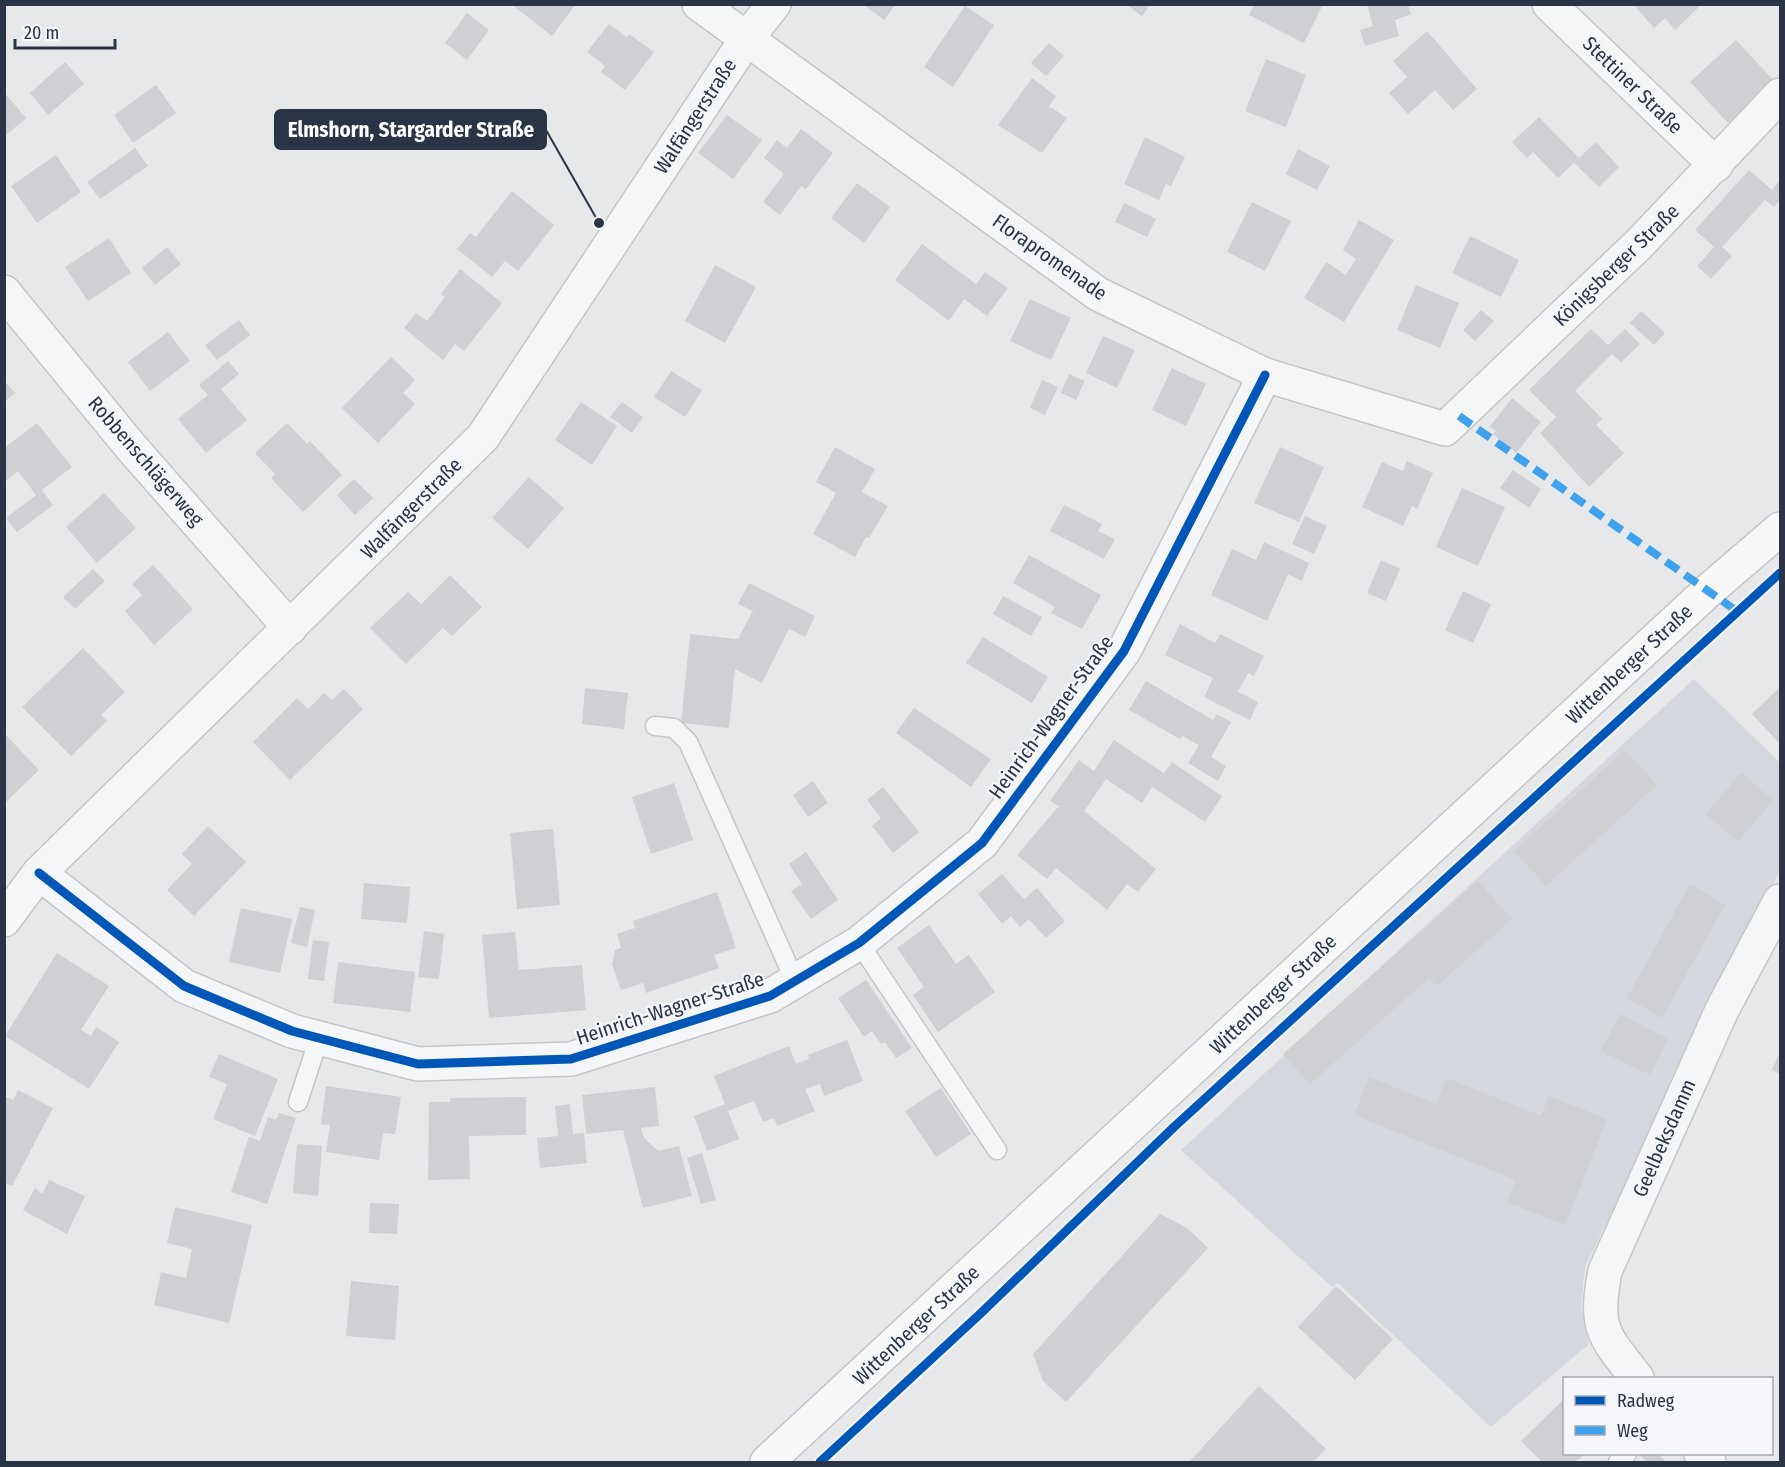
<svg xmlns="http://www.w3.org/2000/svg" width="1785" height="1467" viewBox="0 0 1785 1467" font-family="'Fira Sans Condensed',sans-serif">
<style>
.built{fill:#d4d7dd}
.building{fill:#ced0d3}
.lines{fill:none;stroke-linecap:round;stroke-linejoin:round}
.lane-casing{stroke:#c4c6c8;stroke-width:21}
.street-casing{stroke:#c4c6c8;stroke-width:36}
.secondary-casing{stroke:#c4c6c8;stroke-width:36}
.lane{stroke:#f5f6f7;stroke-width:18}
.street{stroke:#f5f6f7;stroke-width:33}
.secondary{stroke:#f8f8f8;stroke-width:33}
.quiet{stroke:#3ea3ec;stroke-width:8;stroke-dasharray:15 8;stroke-linecap:butt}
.cycleway-casing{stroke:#f4f6f9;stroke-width:13}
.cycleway{stroke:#0057b8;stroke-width:9}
.labels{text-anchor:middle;stroke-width:4.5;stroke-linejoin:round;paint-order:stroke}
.street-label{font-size:20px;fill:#2b3445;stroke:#f4f6f9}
.leader{fill:none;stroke:#2b3445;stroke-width:2}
.callout-dot{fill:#2b3445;stroke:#f4f6f9;stroke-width:2}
.callout{fill:#2b3445;stroke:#2b3445;stroke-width:2}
.callout-label{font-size:21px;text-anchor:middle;font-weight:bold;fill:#fff}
</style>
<rect width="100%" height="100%" fill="#e6e8ea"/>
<path class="built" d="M1694 679 1780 763V870L1585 1267 1581 1306 1589 1344 1491 1427 1338 1283 1332 1287 1181 1150Z"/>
<g class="building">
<path d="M516 4H576L552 36 515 7Z"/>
<path d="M863 4H896L884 20Z"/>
<path d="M1254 4H1323L1304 43 1249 15Z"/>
<path d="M1633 4 1677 6 1702 4 1675 30 1665 18 1654 28Z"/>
<path d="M1127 5H1150L1142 16Z"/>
<path d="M1367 5H1408L1411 14 1395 20 1399 36 1365 46 1360 30 1373 26Z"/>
<path d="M965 6 994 25 953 87 924 67Z"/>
<path d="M467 13 489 30 467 60 445 43Z"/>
<path d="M609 24 627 37 629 34 654 52 625 90 601 72 605 66 587 52Z"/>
<path d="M1427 31 1477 89 1453 110 1435 90 1408 114 1389 93 1407 77 1393 61Z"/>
<path d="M1736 40 1774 81 1728 123 1690 82Z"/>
<path d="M1049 43 1064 56 1046 76 1031 63Z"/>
<path d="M1266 59 1306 75 1286 127 1245 111Z"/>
<path d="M65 62 84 84 48 115 30 93Z"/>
<path d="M1032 78 1056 96 1049 106 1067 118 1042 153 998 125Z"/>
<path d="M156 85 176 113 133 143 114 115Z"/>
<path d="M5 93 26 118 5 136Z"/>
<path d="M727 115 762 140 733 179 698 153Z"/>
<path d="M1539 117 1579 158 1596 142 1619 167 1599 187 1574 163 1558 178 1533 152 1527 158 1512 142Z"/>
<path d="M801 129 833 153 806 189 801 186 780 215 763 202 784 174 764 158 777 140 787 148Z"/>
<path d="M1145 137 1185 157 1171 186 1166 184 1159 200 1124 184Z"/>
<path d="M135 148 148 166 100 199 87 182Z"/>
<path d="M1298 149 1330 166 1317 190 1286 174Z"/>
<path d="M56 155 81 192 37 223 11 186Z"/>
<path d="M1749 170 1772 190 1780 180V200L1774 207 1765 200 1722 247 1732 256 1711 279 1697 266 1714 247 1695 230Z"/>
<path d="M857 183 890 207 864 243 831 218Z"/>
<path d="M512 191 554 225 518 271 505 261 492 277 457 249 470 233 476 237Z"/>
<path d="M1252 202 1291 221 1265 271 1227 252Z"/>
<path d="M1124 203 1156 219 1147 237 1115 222Z"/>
<path d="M1359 220 1394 240 1344 322 1304 298 1326 262 1346 275 1356 259 1343 250Z"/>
<path d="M1470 236 1519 260 1501 297 1452 273Z"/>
<path d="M109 238 131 273 88 301 65 267Z"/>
<path d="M922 244 976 284 985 272 1008 288 987 316 964 299 949 321 895 280Z"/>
<path d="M167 247 181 264 155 285 142 268Z"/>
<path d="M715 265 756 287 725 343 685 321Z"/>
<path d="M460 269 502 303 464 351 455 344 443 360 404 328 416 313 427 321 445 297 441 294Z"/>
<path d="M1416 285 1459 303 1440 348 1397 330Z"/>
<path d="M1030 299 1071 318 1051 360 1010 341Z"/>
<path d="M1481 310 1494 321 1475 341 1463 330Z"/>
<path d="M1641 311 1665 333 1654 345 1630 323Z"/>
<path d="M239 320 250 335 217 360 205 345Z"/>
<path d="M1591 329 1608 345 1625 329 1640 344 1621 362 1612 354 1575 391 1602 419 1596 425 1624 453 1589 487 1540 433 1556 417 1529 390Z"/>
<path d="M168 332 190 361 150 391 128 362Z"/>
<path d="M1103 336 1135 350 1117 388 1086 373Z"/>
<path d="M391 357 415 380 403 393 415 404 378 443 342 408Z"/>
<path d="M228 361 239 374 221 389 247 420 206 453 178 419 208 395 199 385Z"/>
<path d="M1172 368 1206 384 1186 426 1152 410Z"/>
<path d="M671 371 702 390 685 417 654 397Z"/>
<path d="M1069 374 1085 381 1076 400 1061 393Z"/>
<path d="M4 380 15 393 4 402Z"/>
<path d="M1042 380 1058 387 1045 415 1030 408Z"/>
<path d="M1512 398 1541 422 1516 453 1493 434 1496 431 1490 426Z"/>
<path d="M581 402 617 426 592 465 555 440Z"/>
<path d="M622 402 643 417 632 433 610 417Z"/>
<path d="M37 423 72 467 42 490 53 505 17 532 6 518 36 495 18 471 4 482V448Z"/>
<path d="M287 423 307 444 310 441 342 475 303 512 271 478 275 474 255 453Z"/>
<path d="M835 447 875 469 862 492 888 506 869 538 866 537 855 557 813 534 836 493 816 482Z"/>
<path d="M1280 447 1324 467 1299 522 1254 503Z"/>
<path d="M1407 461 1433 473 1417 509 1412 506 1403 526 1362 507 1382 462 1403 471Z"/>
<path d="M1513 470 1541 489 1529 508 1500 488Z"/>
<path d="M529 477 564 508 528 549 492 518Z"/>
<path d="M354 479 373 498 355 515 337 495Z"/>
<path d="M1462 488 1505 507 1478 566 1436 547Z"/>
<path d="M104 493 136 528 97 563 66 527Z"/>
<path d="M1064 505 1102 524 1098 531 1115 539 1104 559 1050 531Z"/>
<path d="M1305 516 1327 526 1314 554 1292 544Z"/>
<path d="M1264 542 1309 563 1302 581 1288 574 1267 621 1211 595 1232 549 1256 560Z"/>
<path d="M1029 555 1101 595 1082 629 1051 613 1055 607 1013 583Z"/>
<path d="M1381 560 1400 569 1386 601 1367 593Z"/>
<path d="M153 565 193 609 154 645 125 611 142 595 132 584Z"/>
<path d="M93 569 105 581 75 609 63 597Z"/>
<path d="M450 575 482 607 452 636 443 628 406 664 370 628 408 592 421 604Z"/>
<path d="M749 583 815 616 805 637 789 629 762 683 735 669 729 728 681 723 690 634 738 639 753 611 738 604Z"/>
<path d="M1463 591 1491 604 1473 643 1445 630Z"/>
<path d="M1003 596 1042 617 1031 636 993 614Z"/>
<path d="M1180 624 1215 643 1220 634 1264 656 1254 676 1248 673 1238 692 1258 702 1250 720 1204 697 1213 678 1165 655Z"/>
<path d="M983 637 1048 677 1032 703 966 663Z"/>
<path d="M83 648 125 692 101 715 107 721 71 756 22 707Z"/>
<path d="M1146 681 1213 720 1217 714 1231 722 1211 757 1226 766 1218 781 1188 763 1199 745 1182 736 1180 739 1129 710Z"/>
<path d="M1780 687V744L1752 714Z"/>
<path d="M585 688 628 693 624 729 582 724Z"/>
<path d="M344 689 363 709 290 780 253 742 297 698 308 709 324 693 332 700Z"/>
<path d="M914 708 991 759 971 787 896 733Z"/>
<path d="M6 735 39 770 4 804V736Z"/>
<path d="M1114 740 1164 773 1172 762 1222 796 1205 822 1152 787 1142 803 1106 779 1084 811 1156 869 1138 892 1127 884 1107 910 1056 868 1047 879 1017 855 1059 806 1050 801 1079 760 1094 771Z"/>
<path d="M1625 750 1657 785 1546 886 1514 851Z"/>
<path d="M1741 773 1773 800 1738 842 1706 814Z"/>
<path d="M813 781 828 803 808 817 793 795Z"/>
<path d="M674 783 693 840 651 854 632 797Z"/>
<path d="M883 787 919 832 893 853 872 826 881 818 867 800Z"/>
<path d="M208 826 246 862 194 916 167 890 192 864 182 854Z"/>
<path d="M553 829 560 905 517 909 510 833Z"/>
<path d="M806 852 838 900 811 919 791 891 802 884 789 864Z"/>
<path d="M1002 874 1024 899 1037 888 1065 921 1046 938 1029 919 1020 927 1011 916 1002 924 978 894Z"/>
<path d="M1478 881 1512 919 1437 986 1429 978 1310 1084 1283 1054Z"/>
<path d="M364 883 410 887 407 923 361 919Z"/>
<path d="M1690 884 1725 905 1662 1018 1627 998Z"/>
<path d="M717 892 736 948 714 955 719 968 646 993 643 983 621 990 612 964 615 950 621 948 617 934 635 928 633 921Z"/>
<path d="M300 907 315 910 307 947 291 943Z"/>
<path d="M241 908 292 919 280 973 229 962Z"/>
<path d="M929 925 956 964 969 955 995 992 938 1032 913 995 924 987 897 948Z"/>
<path d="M424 931 444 934 439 979 418 977Z"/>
<path d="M515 932 519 970 582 965 586 1010 489 1018 482 935Z"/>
<path d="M313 940 329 942 324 981 308 979Z"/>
<path d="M57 953 109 986 81 1030 91 1036 96 1027 119 1042 89 1089 5 1036Z"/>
<path d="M338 962 415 972 410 1012 333 1003Z"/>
<path d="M866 980 912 1048 896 1058 885 1042 881 1044 872 1031 864 1037 838 998Z"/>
<path d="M1620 1014 1668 1039 1650 1075 1601 1051Z"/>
<path d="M847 1040 863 1081 824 1096 820 1084 805 1089 815 1111 777 1126 774 1118 763 1122 754 1101 728 1111 739 1139 707 1151 694 1116 725 1104 714 1076 789 1046 796 1064 809 1059 808 1055Z"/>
<path d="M1780 1052V1074L1772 1070Z"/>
<path d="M219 1054 278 1079 255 1136 213 1119 227 1084 209 1077Z"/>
<path d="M1369 1077 1436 1104 1446 1078 1541 1116 1549 1096 1607 1119 1565 1225 1507 1202 1516 1180 1354 1115Z"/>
<path d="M326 1086 401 1097 395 1134 383 1133 379 1160 326 1152 330 1125 321 1124Z"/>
<path d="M655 1087 659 1126 641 1128 644 1138 658 1151 679 1146 692 1196 643 1208 623 1130 586 1134 582 1095Z"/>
<path d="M941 1088 971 1134 936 1157 905 1111Z"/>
<path d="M18 1090 53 1108 12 1186 4 1182V1096L13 1100Z"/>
<path d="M526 1097V1135L469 1136 470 1179 428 1180 429 1102H450V1098Z"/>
<path d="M570 1104 573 1134 584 1133 587 1163 540 1168 537 1138 558 1136 555 1106Z"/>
<path d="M279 1113 296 1118 267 1204 231 1192 249 1137 260 1141 268 1117 276 1120Z"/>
<path d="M297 1144 322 1146 318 1196 293 1193Z"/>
<path d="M702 1153 716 1200 701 1204 687 1158Z"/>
<path d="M49 1180 85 1196 67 1234 23 1210 35 1188 42 1194Z"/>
<path d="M370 1203 399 1204 397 1234 369 1233Z"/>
<path d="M175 1207 252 1225 229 1323 154 1305 161 1272 186 1278 192 1249 167 1243Z"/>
<path d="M1160 1214 1187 1228 1208 1248 1066 1402 1043 1381 1033 1354Z"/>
<path d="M351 1281 399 1286 395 1340 346 1336Z"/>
<path d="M1336 1286 1393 1339 1355 1380 1298 1327Z"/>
<path d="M1259 1386 1326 1449 1313 1462H1189Z"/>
<path d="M1564 1399V1454H1585L1575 1462H1542L1521 1441Z"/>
<path d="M1638 1454H1658L1666 1462H1647Z"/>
</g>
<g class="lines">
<defs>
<g id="lane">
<path d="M655 726 674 728 688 742 795 981"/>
<path d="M859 943 997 1150"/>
<path d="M298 1102 319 1038"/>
<path d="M1618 1462 1627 1454"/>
</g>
<g id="street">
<path d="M699 4 1098 294 1265 375 1445 429 1639 244 1780 95"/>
<path d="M1549 4 1716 165"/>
<path d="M4 292 131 447 290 628"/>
<path d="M39 873 184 986 292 1031 418 1064 571 1059 770 996 859 943 982 843 1124 651 1265 375"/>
<path d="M4 920 39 873 483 437 747 38 774 4"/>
<path d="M1637 1378C1603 1335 1594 1328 1605 1271L1722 1010 1780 901"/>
<path d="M1701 1454 1709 1462"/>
</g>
<path id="secondary" d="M767 1462 1708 591 1780 529"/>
</defs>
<use href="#lane" class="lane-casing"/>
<use href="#street" class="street-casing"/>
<use href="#secondary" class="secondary-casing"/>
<use href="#lane" class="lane"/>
<use href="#street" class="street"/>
<use href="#secondary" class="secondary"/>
<path class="quiet" d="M1459 416 1738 612"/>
<defs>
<g id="cycleway">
<path d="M39 873 184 986 292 1031 418 1064 571 1059 770 996 859 943 982 843 1124 651 1265 375"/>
<path d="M820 1462 980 1314 1174 1127 1780 573"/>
</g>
</defs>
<use href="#cycleway" class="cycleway-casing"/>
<use href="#cycleway" class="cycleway"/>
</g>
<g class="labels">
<g class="street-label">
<text transform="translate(1633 85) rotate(44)" y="7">Stettiner Straße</text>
<text transform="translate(695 116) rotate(-57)" y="7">Walfängerstraße</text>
<text transform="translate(1050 257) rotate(35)" y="7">Florapromenade</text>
<text transform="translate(1616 265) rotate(-44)" y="7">Königsberger Straße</text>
<text transform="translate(146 461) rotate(49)" y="7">Robbenschlägerweg</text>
<text transform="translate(411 508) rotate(-45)" y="7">Walfängerstraße</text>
<text transform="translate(1629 664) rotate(-43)" y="7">Wittenberger Straße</text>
<text transform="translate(1051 717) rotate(-54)" y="7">Heinrich-Wagner-Straße</text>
<text transform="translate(1273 994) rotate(-43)" y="7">Wittenberger Straße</text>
<text transform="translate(670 1008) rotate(-18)" y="7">Heinrich-Wagner-Straße</text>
<text transform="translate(1664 1138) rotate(-66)" y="7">Geelbeksdamm</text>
<text transform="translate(916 1325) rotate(-43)" y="7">Wittenberger Straße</text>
</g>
</g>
<path class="leader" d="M599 223L546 130"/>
<circle class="callout-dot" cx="599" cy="223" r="6"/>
<rect class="callout" x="275" y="110" width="271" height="39" rx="6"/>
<g class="callout-label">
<text x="411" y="137">Elmshorn, Stargarder Straße</text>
</g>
<rect width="1785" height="1467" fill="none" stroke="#2b3445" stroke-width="12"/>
<rect x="1563" y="1377" width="210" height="78" fill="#f4f6f9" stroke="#a4a8b1" stroke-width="1.5"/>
<rect x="1575" y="1396" width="30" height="9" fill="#0057b8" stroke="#a4a8b1" stroke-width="1.5"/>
<text x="1617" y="1407" font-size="18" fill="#2b3445">Radweg</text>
<rect x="1575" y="1426" width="30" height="9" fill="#3ea3ec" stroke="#a4a8b1" stroke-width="1.5"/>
<text x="1617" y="1437" font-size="18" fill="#2b3445">Weg</text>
<path d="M15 39v9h100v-9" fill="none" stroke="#2b3445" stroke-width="3"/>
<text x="24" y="39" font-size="18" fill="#2b3445" stroke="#f4f6f9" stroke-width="4.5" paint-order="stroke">20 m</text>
</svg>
